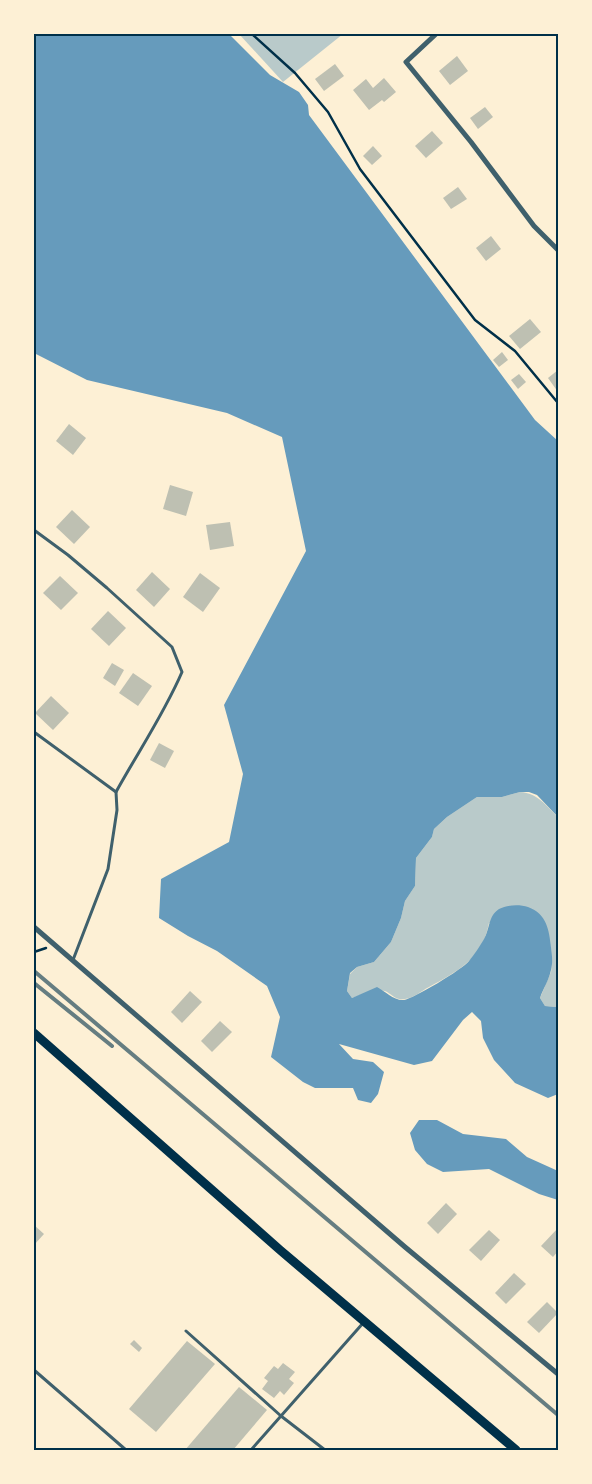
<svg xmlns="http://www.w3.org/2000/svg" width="592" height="1484" viewBox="0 0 592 1484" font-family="'Sofia Sans Condensed',sans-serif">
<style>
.green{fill:#b9caca}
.water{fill:#669bbc}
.building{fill:#bec0b2}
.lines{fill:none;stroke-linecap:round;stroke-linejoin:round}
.path{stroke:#003049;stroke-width:2.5}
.service{stroke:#3f606c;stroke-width:3}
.minor{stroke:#3f606c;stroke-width:5}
.secondary{stroke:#003049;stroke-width:9}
.rail{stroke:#657d81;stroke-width:4}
.neatline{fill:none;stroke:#003049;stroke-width:2}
</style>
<rect width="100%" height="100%" fill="#fdf0d5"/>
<g class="green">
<path d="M239 34H343L283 82Z"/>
<path d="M520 792C538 793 546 806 558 817V1006L555 1007 545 1006 540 998 551 972 552 964 551 946 489 923C482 959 458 971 429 987 421 991 414 998 405 999 396 1001 392 994 385 991 372 988 364 994 352 998L347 991 350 974 357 967 374 962 391 942 401 918 405 901 415 886 416 858 432 837 434 829 447 817 477 797H502Z"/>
</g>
<g class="water">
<path d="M34 34H229L270 75 299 92 308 105 309 115 535 420 558 441V817L537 795 529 792H520L502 797H477L447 817 434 829 432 837 416 858 415 886 405 901 401 918 391 942 374 962 357 967 350 973 347 991 352 998 377 987C385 991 394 1001 404 1000 413 999 463 969 469 961 474 955 480 946 484 939 490 929 488 916 499 909 507 905 519 904 528 907 547 914 549 930 551 947 552 955 553 962 551 970 549 980 543 989 540 998L545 1006 555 1007 558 1006V1094L548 1098 515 1083 494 1060 483 1038 481 1021 472 1012 463 1020 432 1061 414 1065 339 1044 353 1059 373 1062 384 1072 378 1094 371 1103 358 1100 353 1088H315L303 1082 271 1057 280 1017 267 986 217 951 188 936 159 918 161 879 229 842 243 774 224 705 306 551 282 437 227 413 87 380 34 353Z"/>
<path d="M419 1120H437L463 1134 506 1139 527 1157 558 1171V1200L539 1194 489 1169 443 1172 427 1164 415 1150 410 1133Z"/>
</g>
<g class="building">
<path d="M457 56 468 71 450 85 439 71Z"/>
<path d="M335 64 344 76 324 91 315 79Z"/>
<path d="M384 78 396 92 384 102 382 100 369 110 353 90 366 79 373 88Z"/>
<path d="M485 107 493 117 478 129 470 118Z"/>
<path d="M432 131 443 143 426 158 415 146Z"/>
<path d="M373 146 382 156 372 165 363 156Z"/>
<path d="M458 187 467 199 451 209 443 198Z"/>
<path d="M491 236 501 249 486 261 476 248Z"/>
<path d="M530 319 541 332 520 349 509 336Z"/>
<path d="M502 352 508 360 499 367 493 360Z"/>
<path d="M558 370V392L548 378Z"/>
<path d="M519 374 526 382 518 389 511 380Z"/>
<path d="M69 424 86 438 73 455 56 441Z"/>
<path d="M170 485 193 492 186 516 163 509Z"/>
<path d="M72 510 90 527 74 544 56 527Z"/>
<path d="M230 522 234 546 210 550 206 525Z"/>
<path d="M152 572 170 589 154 607 136 590Z"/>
<path d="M200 573 220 588 203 612 183 597Z"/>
<path d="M60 576 78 593 61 610 43 593Z"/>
<path d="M108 611 126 628 109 646 91 629Z"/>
<path d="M112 663 124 670 115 686 103 678Z"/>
<path d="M133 673 152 686 138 706 119 693Z"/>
<path d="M51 696 69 713 53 730 35 713Z"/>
<path d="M159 743 174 751 165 768 150 760Z"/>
<path d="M190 991 202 1002 182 1023 171 1012Z"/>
<path d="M220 1021 232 1032 212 1052 201 1041Z"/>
<path d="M446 1203 457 1214 438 1234 427 1223Z"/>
<path d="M34 1225 44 1234 34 1245Z"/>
<path d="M558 1228V1251L553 1257 541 1246Z"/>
<path d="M489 1230 500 1240 481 1261 469 1250Z"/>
<path d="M514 1273 526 1284 506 1304 495 1293Z"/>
<path d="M547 1302 558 1313 539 1333 527 1322Z"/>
<path d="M134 1340 142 1348 139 1352 130 1344Z"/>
<path d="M187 1341 215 1364 156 1432 129 1409Z"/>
<path d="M283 1363 295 1372 289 1379 294 1383 284 1395 280 1391 274 1398 262 1389 268 1381 264 1378 274 1366 278 1369Z"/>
<path d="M239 1387 267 1410 233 1450H185Z"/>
</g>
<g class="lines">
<g class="path">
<path d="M252 34 295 73 328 112 360 169 475 320 515 351 558 403"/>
<path d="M34 952 46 948"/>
</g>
<g class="service">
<path d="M34 530 68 555 107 588 172 647 182 672C164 714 138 752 116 792"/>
<path d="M34 732 116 792 117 810 108 869 73 960"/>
<path d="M186 1331 281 1416 325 1450"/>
<path d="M34 1370 126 1450"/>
<path d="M251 1450 364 1322"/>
</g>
<g class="minor">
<path d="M436 34 406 62 471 142 534 226 558 250"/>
<path d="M34 927 405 1247 558 1374"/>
</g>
<path class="secondary" d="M34 1033 280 1250 516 1450"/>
<g class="rail">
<path d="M34 971 558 1415"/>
<path d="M34 983 112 1046"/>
</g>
</g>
<rect width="592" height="1484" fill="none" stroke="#fdf0d5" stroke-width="70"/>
<rect x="35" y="35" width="522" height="1414" class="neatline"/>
</svg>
